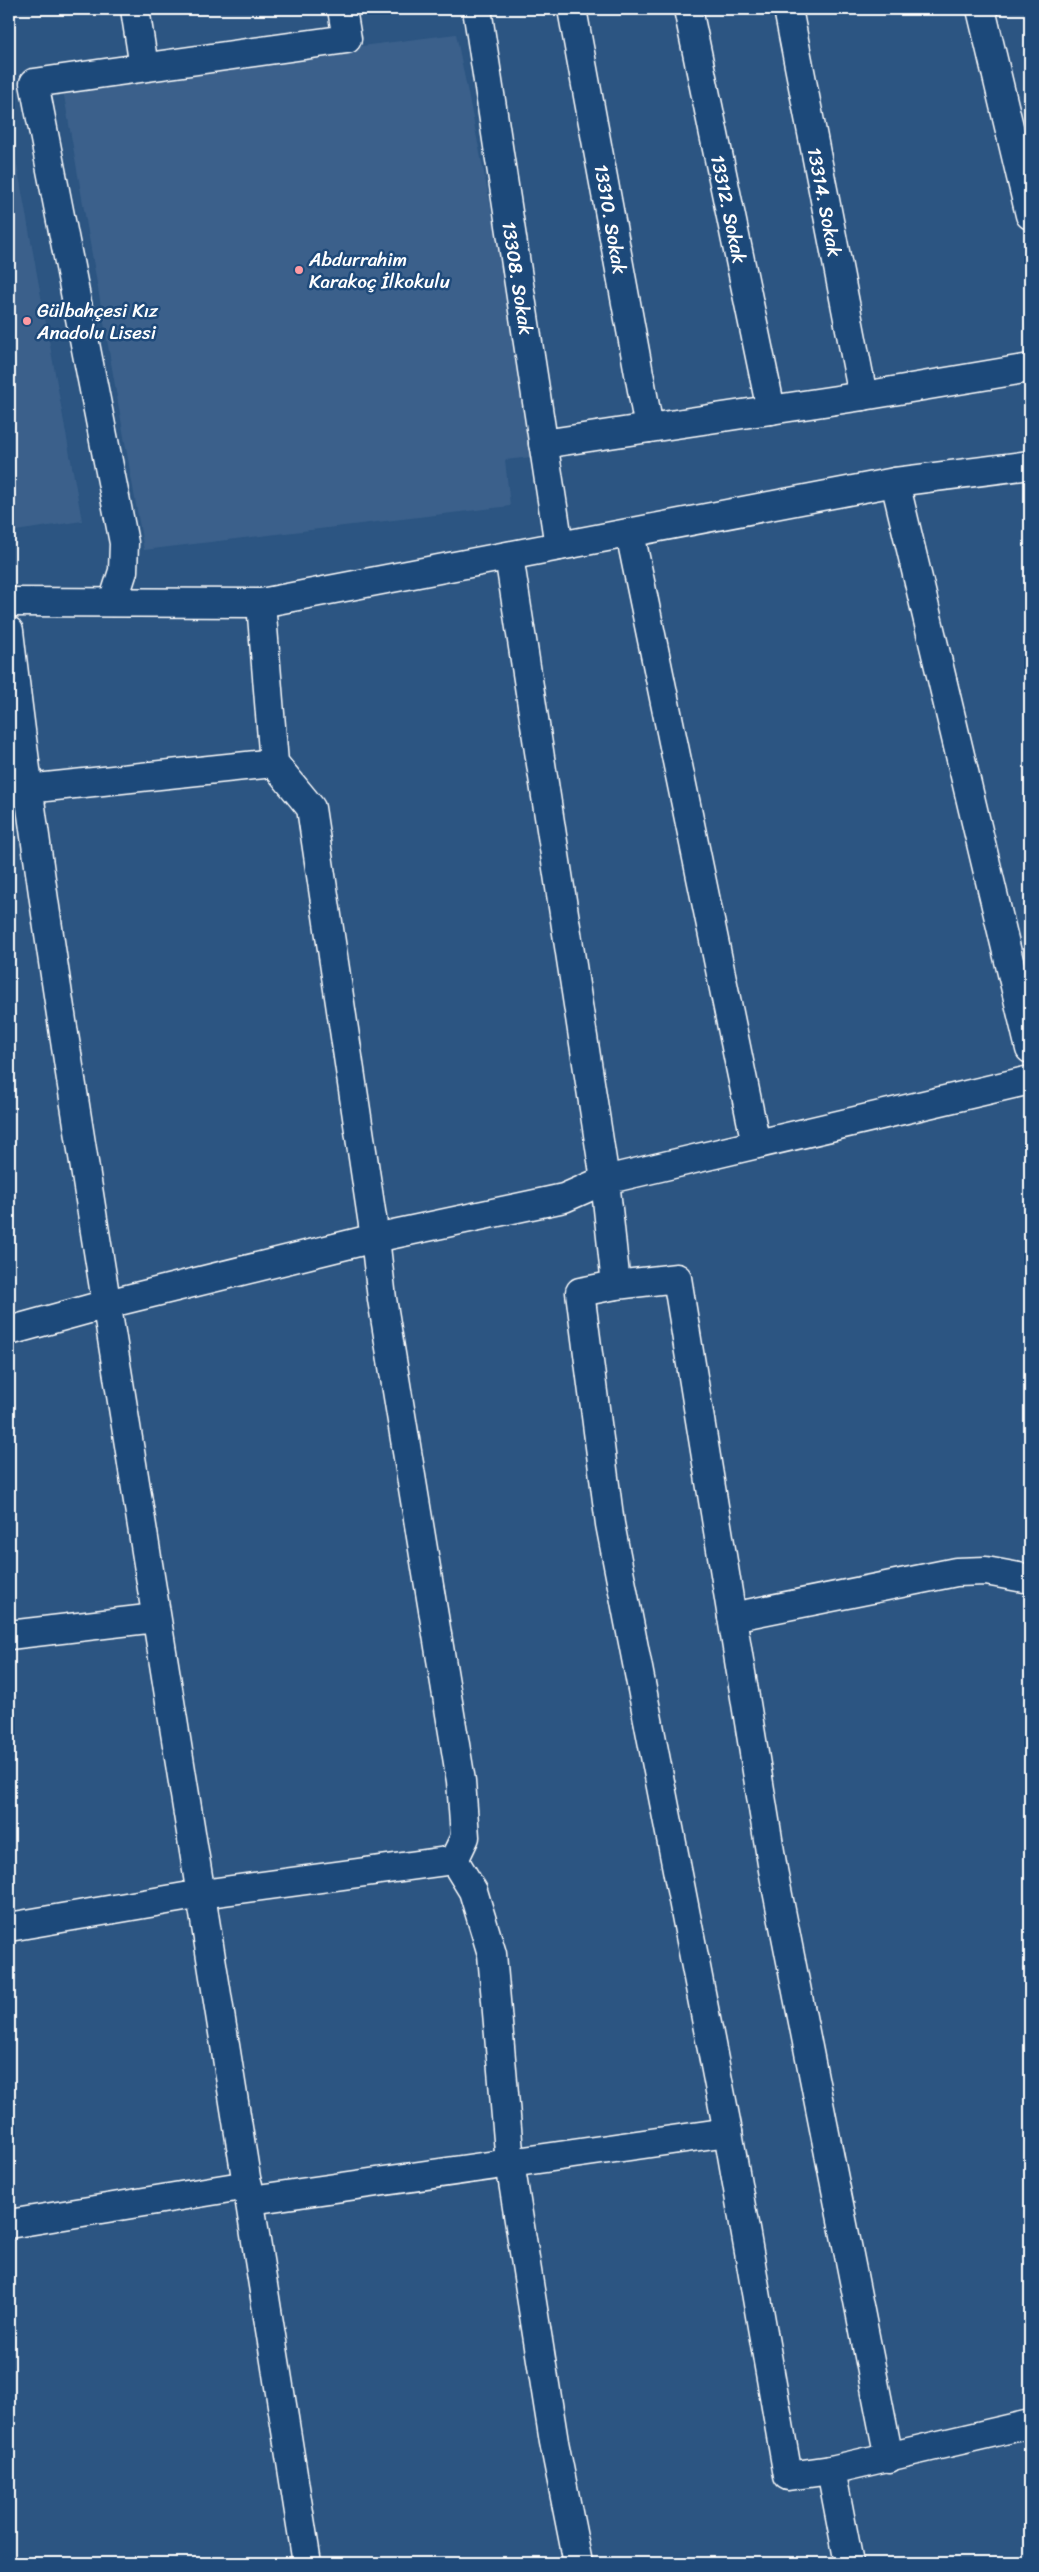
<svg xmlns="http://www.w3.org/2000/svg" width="1039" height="2572" viewBox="0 0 1039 2572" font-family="Sriracha,sans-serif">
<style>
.built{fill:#3b618b}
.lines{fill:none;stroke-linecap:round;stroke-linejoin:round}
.minor-casing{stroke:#fff;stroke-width:31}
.minor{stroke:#1f4a7a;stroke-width:28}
.poi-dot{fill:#ff9aa2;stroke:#1f4a7a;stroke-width:2}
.labels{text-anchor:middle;stroke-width:5;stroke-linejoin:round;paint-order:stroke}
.street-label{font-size:19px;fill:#fff;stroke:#1f4a7a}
.poi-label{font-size:19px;fill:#fff;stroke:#1f4a7a;text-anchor:start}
</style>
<rect width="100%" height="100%" fill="#2c5582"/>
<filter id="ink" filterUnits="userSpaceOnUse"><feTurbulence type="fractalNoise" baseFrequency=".02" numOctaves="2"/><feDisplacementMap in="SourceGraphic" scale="10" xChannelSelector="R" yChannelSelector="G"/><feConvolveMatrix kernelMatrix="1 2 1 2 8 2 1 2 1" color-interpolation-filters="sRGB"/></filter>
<g filter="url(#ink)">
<g class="built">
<path d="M456 34 541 456 505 460 510 506 144 550 62 84Z"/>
<path d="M9 121 82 521 9 532Z"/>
</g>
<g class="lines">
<defs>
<g id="minor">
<path d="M135 9 144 67"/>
<path d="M477 9 559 546"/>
<path d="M572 9 649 428"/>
<path d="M688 9 771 410"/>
<path d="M788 9 863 396"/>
<path d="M981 9 1030 215"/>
<path d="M543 444 863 396 1030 368"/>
<path d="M895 482 1030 1049"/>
<path d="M630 533 756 1144"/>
<path d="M9 602 261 603 895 482 1030 465"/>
<path d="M113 602 123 571 124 543 34 83 347 39 342 9"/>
<path d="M9 631C37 878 78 1124 117 1370 180 1768 245 2165 307 2563"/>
<path d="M10 793 27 789 274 763"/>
<path d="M616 1285 580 1292 610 1524 728 2132 788 2476 831 2470 1030 2424"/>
<path d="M9 1331 107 1304 375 1238 564 1198 605 1180 509 556"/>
<path d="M732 1617 956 1572 986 1571 1030 1579"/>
<path d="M9 1635 156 1618"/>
<path d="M454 1860 473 1891 492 1954 510 2163 554 2442 578 2563"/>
<path d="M9 1927 202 1894 454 1860 465 1837 461 1781 382 1299 375 1238 311 808 274 763 261 603"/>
<path d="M251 2200 728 2132"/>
<path d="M9 2224 248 2185"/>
<path d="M889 2458 773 1870 677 1278 616 1285 605 1180 1030 1080"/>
<path d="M831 2470 849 2563"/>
</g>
</defs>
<use href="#minor" class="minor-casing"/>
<use href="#minor" class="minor"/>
</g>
</g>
<g class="poi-dot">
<circle cx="299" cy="270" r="5"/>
<circle cx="27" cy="321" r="5"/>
</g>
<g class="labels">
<g class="street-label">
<text transform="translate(825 202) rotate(79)" y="7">13314. Sokak</text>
<text transform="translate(729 209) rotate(78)" y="7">13312. Sokak</text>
<text transform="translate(611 219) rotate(80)" y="7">13310. Sokak</text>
<text transform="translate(518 278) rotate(81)" y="7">13308. Sokak</text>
</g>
<g class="poi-label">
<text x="309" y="266">Abdurrahim<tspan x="309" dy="22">Karakoç İlkokulu</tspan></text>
<text x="37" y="317">Gülbahçesi Kız<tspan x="37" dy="22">Anadolu Lisesi</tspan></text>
</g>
</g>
<rect width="1039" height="2572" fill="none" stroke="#1f4a7a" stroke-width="30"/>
<rect x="15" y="15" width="1009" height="2542" fill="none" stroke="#fff" stroke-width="2" filter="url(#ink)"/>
</svg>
